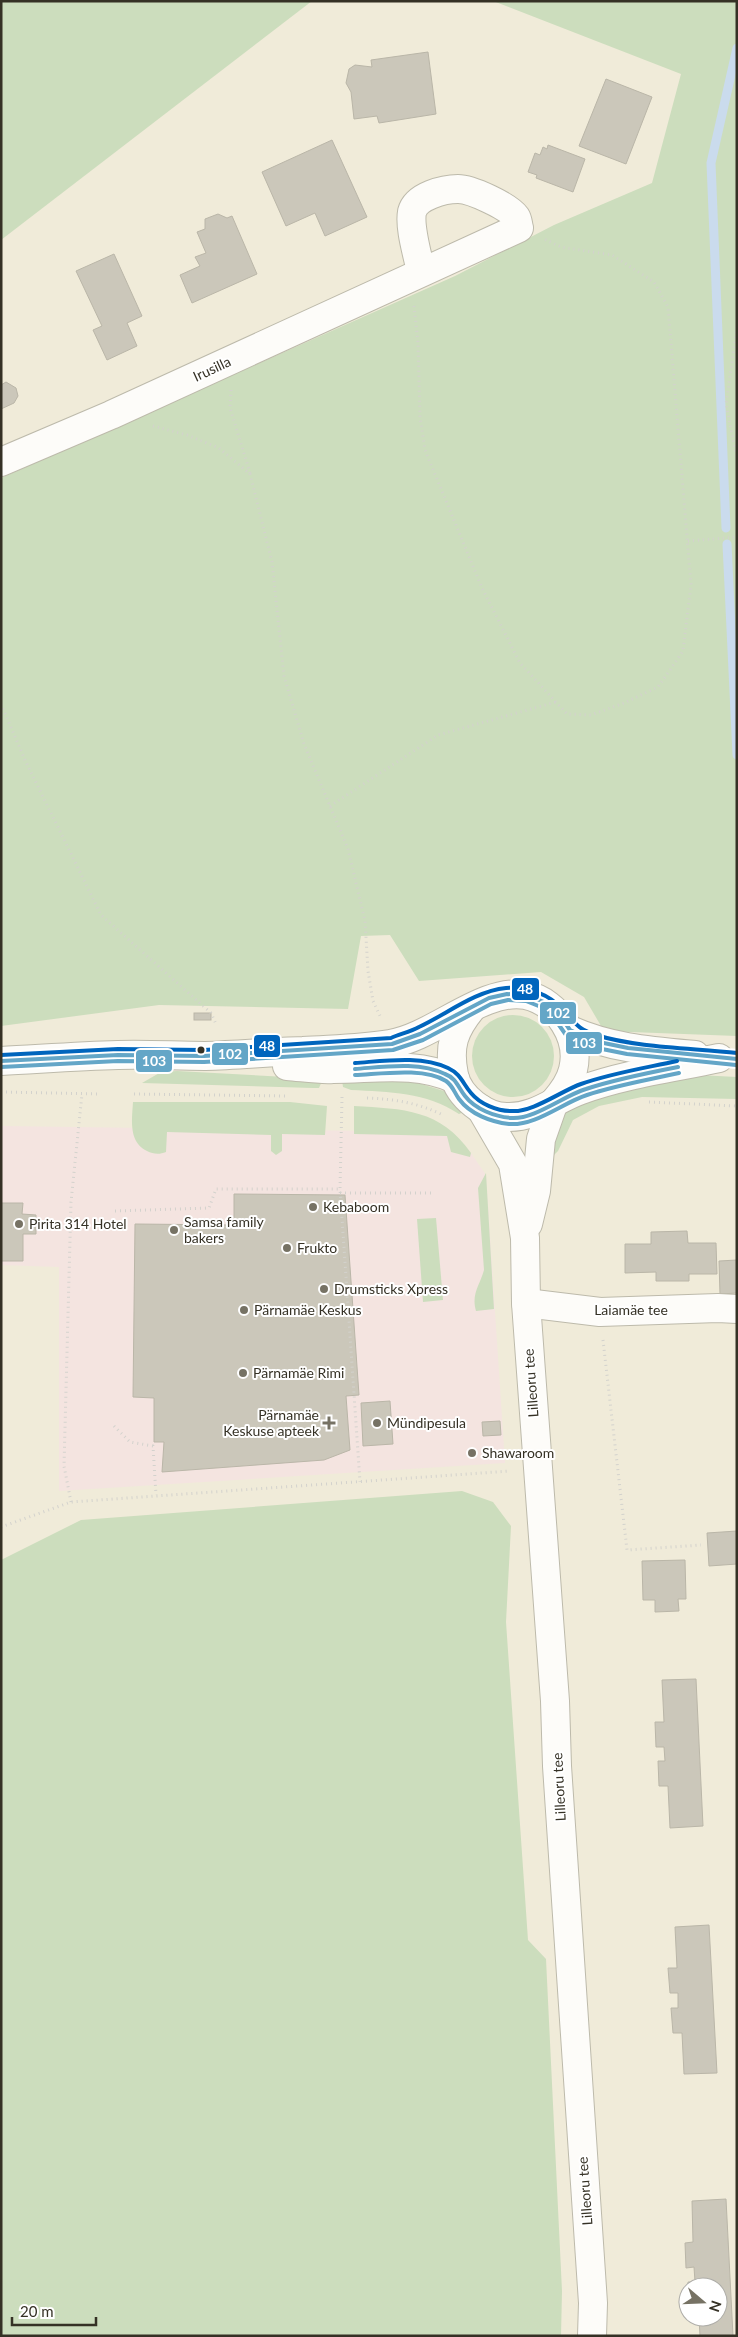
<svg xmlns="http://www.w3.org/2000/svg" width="738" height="2337" viewBox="0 0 738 2337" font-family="Lato,sans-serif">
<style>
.commercial{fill:#f4e4e0}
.green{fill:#ccddbd}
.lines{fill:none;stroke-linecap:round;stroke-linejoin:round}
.stream{stroke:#cadbed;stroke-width:9}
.building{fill:#cbc7ba;stroke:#bab6a8}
.minor-casing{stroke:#bdbaab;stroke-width:30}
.major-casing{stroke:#bdbaab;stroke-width:30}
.path{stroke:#d3d2cd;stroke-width:3;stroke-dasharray:1 4;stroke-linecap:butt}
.minor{stroke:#fdfcf9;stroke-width:28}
.major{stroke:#fdfcf9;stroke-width:28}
.bus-1-casing{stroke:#fff;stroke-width:8}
.bus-2-casing{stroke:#fff;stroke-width:8}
.bus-3-casing{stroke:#fff;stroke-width:8}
.bus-1{stroke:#64a6c7;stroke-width:4}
.bus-2{stroke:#64a6c7;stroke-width:4}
.bus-3{stroke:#0065bd;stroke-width:4}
.bus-dot{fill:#353125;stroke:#fff;stroke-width:2}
.poi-dot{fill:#767264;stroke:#fff;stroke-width:2}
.labels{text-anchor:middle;stroke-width:4;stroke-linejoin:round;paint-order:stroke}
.street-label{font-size:14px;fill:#353125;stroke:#fff}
.poi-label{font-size:14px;fill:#353125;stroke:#fff;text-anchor:start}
.line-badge{stroke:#fff;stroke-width:2}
.badge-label{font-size:14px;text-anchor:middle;font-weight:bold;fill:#fff}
</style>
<rect width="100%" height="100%" fill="#f0ebd9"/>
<path class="commercial" d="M1 1126 446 1132 471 1153 486 1175 505 1463 59 1491V1267L1 1265Z"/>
<g class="green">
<path d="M1 1H312L1 240Z"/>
<path d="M493 1H737V1036L604 1031 584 997 541 972 419 981 390 935 361 936 348 1009 159 1005 1 1026V478L455 276 554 225 652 183 681 74Z"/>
<circle cx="513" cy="1056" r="41"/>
<path d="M177 1071 323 1079 319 1088H313L142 1083 161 1072Z"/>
<path d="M698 1075 737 1077V1099L642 1097 599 1106 573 1120 558 1151 554 1155 549 1154C551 1145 552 1135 555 1127 572 1091 662 1082 698 1075Z"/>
<path d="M405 1079 444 1091 464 1112 459 1114C426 1092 389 1092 351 1090L343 1087 342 1080Z"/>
<path d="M133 1102H290L327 1106 325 1135 282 1134V1151L276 1155 271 1151V1135L167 1132 166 1152C159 1155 153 1154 147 1151 128 1142 132 1119 133 1102Z"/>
<path d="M354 1106C404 1109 440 1109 471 1153L470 1157 451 1152 447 1136 354 1134Z"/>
<path d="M486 1173 494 1309 476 1311C471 1294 480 1285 484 1270L478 1188Z"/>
<path d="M436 1218 443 1300 423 1302 417 1219Z"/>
<path d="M462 1491 493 1502 511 1526 506 1622 528 1940 546 1959 562 2291 561 2336H1V1560L81 1520Z"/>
</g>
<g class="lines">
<g class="stream">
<path d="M726 528 711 163 737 48"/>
<path d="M727 544 737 755"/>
</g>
</g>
<g class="building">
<path d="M428 52 436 114 379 123 377 116 354 119 351 92 346 83 349 69 355 65 372 67 371 60Z"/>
<path d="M606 79 652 97 626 164 579 146Z"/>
<path d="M332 140 367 217 325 236 315 213 286 226 262 172Z"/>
<path d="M548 145 585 159 573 192 536 178 537 175 528 172 535 153 540 155 543 147 547 149Z"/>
<path d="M218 214 227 218 232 216 257 274 192 303 180 275 200 266 195 257 206 253 197 232 205 229V219Z"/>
<path d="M114 254 142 316 127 323 137 346 107 360 93 330 102 326 76 271Z"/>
<path d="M6 382 16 388 18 396 14 403 1 409V385Z"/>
<rect x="194" y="1013" width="17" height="7"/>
<path d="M234 1194 345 1195 359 1395 346 1396 350 1450 324 1460 162 1472 164 1442H154V1398L133 1397 135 1224 234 1225Z"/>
<path d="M1 1203H23L22 1214 36 1215V1234H23V1261H1Z"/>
<path d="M687 1231 688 1243H716L717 1274H689V1281H656V1272L625 1273V1244H651V1232Z"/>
<path d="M737 1260V1293L720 1294 719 1261Z"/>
<path d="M390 1401 393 1444 363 1446 361 1403Z"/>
<path d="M500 1421 501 1435 483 1436 482 1422Z"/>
<path d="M737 1531V1564L709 1566 707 1533Z"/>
<path d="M685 1560 686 1599H678L679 1611 655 1612V1600H643L642 1561Z"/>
<path d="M696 1679 703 1826 670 1828 668 1786H659L658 1761H665L664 1747H656L655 1722H664L662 1680Z"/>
<path d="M709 1925 717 2073 684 2074 682 2033H673L671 2008H678V1993H670L668 1968H677L675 1927Z"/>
<path d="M726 2199 733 2336H700L699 2317H718V2287H688V2282H695L694 2267 686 2268 685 2243 693 2242 692 2201Z"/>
</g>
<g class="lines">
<defs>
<g id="minor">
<path d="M1 462 111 415 519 228C518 225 518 220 516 217 508 206 471 189 458 189 444 189 416 196 412 212 409 228 418 256 421 272"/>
<path d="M481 1109 513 1164 525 1238 526 1303 555 1701 557 1766 593 2303 592 2336"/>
<path d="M528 1224 536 1191 541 1139 554 1102"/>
<path d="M526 1303 600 1312 718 1308 737 1309"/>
</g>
<g id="major">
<path d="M472 1008C454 1030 448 1046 454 1075 459 1097 485 1117 507 1117 536 1118 555 1099 581 1090 625 1074 673 1068 719 1058"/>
<path d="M570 1030C610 1048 651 1051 695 1055"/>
<path d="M1 1061C40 1059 79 1056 118 1055 147 1054 176 1056 205 1056 238 1055 270 1052 303 1051 332 1049 361 1049 390 1044 434 1037 483 987 526 995 558 1002 581 1038 573 1070 570 1083 563 1092 554 1102"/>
<path d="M287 1066C302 1067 318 1070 333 1069 376 1069 415 1061 455 1079"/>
</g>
</defs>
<use href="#minor" class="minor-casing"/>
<use href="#major" class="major-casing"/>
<g class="path">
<path d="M414 306 418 343 420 417 425 450 482 588 520 663 567 714 591 715 624 703 658 687 683 651 691 585 668 307 654 282 612 255 561 247 544 239"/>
<path d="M737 327 726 404 737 459"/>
<path d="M231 390 230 408 250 473"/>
<path d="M153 426 187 435 219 448 250 474 272 562 284 676 304 744 348 849 365 921 368 971 373 1001 381 1018"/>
<path d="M688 541 737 537"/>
<path d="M1 704 25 760 101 915 211 1013 216 1024"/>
<path d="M330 806 438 735 556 702"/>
<path d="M1 1092 101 1094"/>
<path d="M134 1094 288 1096"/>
<path d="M342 1097 340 1189 360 1482"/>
<path d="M367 1098C395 1099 418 1103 443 1115"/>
<path d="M649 1102 737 1106"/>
<path d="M340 1193H432"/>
<path d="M115 1211 209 1208 216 1189H340"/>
<path d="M603 1340 627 1550 701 1545"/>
<path d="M114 1426 130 1442 153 1446 156 1495"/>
<path d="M71 1502 64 1466 71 1202 82 1094"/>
<path d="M1 1527 71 1502 510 1471"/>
</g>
<use href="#minor" class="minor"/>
<use href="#major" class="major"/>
<defs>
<g id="bus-1">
<path d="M1 1061 118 1055 204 1056 392 1044 420 1034 489 998 507 994 527 995 544 1002 559 1014 570 1030 594 1041 628 1048 737 1059"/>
<path d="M355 1069C383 1067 419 1061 445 1074 456 1078 458 1087 465 1096 475 1109 495 1117 512 1118 535 1119 563 1096 586 1089 616 1079 647 1073 678 1067"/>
</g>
<g id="bus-2">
<path d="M1 1067 118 1061 204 1062 393 1050 423 1040 491 1004 508 1000 526 1001 541 1007 554 1018 566 1035 592 1047 627 1054 736 1065"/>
<path d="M355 1075C380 1074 424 1067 446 1081 453 1086 454 1092 459 1099 470 1114 491 1122 509 1124 536 1126 562 1103 587 1095 617 1085 648 1080 679 1073"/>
</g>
<g id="bus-3">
<path d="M1 1055 118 1049 204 1050 391 1038C400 1034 410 1032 419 1027 447 1014 475 991 506 988 527 986 550 994 564 1011 576 1024 578 1029 596 1035 638 1048 693 1048 737 1053"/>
<path d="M355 1063C384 1061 421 1055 448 1068 461 1074 463 1084 471 1093 480 1104 497 1111 511 1111 532 1113 561 1091 581 1084 612 1073 645 1068 677 1061"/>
</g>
</defs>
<use href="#bus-1" class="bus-1-casing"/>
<use href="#bus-2" class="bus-2-casing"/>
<use href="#bus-3" class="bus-3-casing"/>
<use href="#bus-1" class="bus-1"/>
<use href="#bus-2" class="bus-2"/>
<use href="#bus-3" class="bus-3"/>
</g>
<circle class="bus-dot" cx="201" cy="1050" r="4.5"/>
<g class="poi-dot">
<circle cx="313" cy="1207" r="5"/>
<circle cx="19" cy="1224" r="5"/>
<circle cx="174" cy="1230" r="5"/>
<circle cx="287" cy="1248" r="5"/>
<circle cx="324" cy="1289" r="5"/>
<circle cx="244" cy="1310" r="5"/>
<circle cx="243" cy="1373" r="5"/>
<path d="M326.5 1415.5h5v5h5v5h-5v5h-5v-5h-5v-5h5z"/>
<circle cx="377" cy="1423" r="5"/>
<circle cx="472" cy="1453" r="5"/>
</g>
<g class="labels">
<g class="street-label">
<text transform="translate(212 369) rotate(-25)" y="5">Irusilla</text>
<text x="631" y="1315">Laiamäe tee</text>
<text transform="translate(531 1383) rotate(-94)" y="5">Lilleoru tee</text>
<text transform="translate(559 1787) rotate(-93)" y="5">Lilleoru tee</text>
<text transform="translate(585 2191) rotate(-94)" y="5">Lilleoru tee</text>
</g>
<g class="poi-label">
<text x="323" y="1212">Kebaboom</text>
<text x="184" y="1227">Samsa family<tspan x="184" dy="16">bakers</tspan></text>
<text x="29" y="1229">Pirita 314 Hotel</text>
<text x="297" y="1253">Frukto</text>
<text x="334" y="1294">Drumsticks Xpress</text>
<text x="254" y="1315">Pärnamäe Keskus</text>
<text x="253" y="1378">Pärnamäe Rimi</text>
<text x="319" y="1420" text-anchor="end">Pärnamäe<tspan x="319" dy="16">Keskuse apteek</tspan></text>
<text x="387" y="1428">Mündipesula</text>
<text x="482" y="1458">Shawaroom</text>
</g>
</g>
<g class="line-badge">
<rect x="511" y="977" width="29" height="24" rx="5" fill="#0065bd"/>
<rect x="539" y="1001" width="38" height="24" rx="5" fill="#64a6c7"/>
<rect x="565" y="1031" width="38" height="24" rx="5" fill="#64a6c7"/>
<rect x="253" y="1034" width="28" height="24" rx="5" fill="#0065bd"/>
<rect x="211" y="1042" width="38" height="24" rx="5" fill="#64a6c7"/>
<rect x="135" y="1049" width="38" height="24" rx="5" fill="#64a6c7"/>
</g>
<g class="badge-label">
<text x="525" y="994">48</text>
<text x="558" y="1018">102</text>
<text x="584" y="1048">103</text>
<text x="267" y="1051">48</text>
<text x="230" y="1059">102</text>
<text x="154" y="1066">103</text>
</g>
<rect width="738" height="2337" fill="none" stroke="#353125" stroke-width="5"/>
<g transform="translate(703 2302) rotate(109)"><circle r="24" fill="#ffffff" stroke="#aeada8"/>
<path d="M0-4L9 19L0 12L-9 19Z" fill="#767264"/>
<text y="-8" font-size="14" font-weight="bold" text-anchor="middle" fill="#353125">N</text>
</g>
<path d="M12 2317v8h84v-8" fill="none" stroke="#353125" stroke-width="2.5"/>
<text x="20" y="2317" font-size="15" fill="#353125" stroke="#ffffff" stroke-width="4" paint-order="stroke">20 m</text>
</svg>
